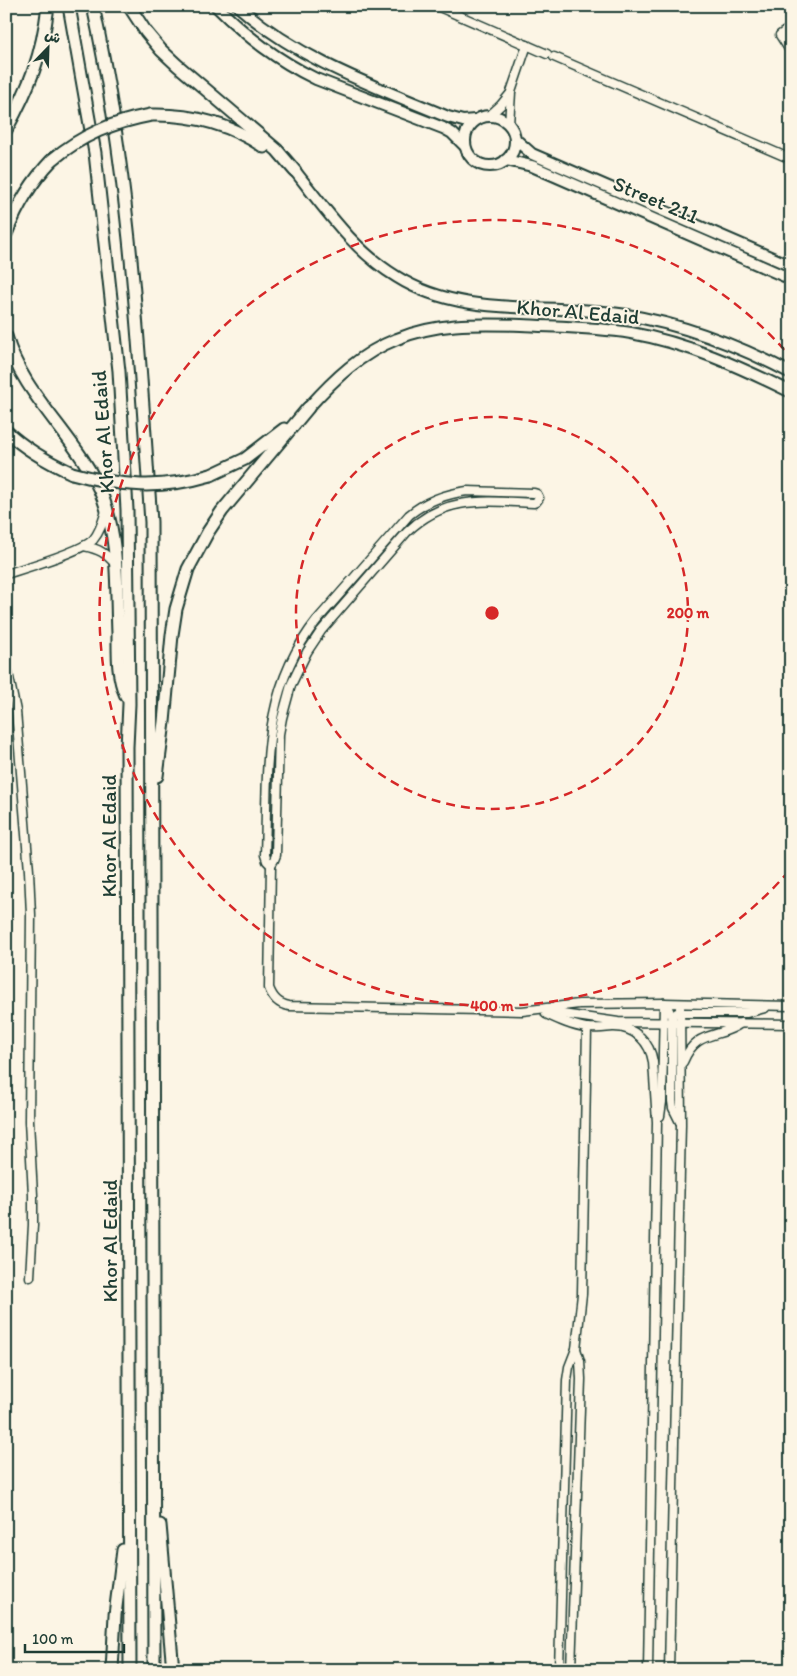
<svg xmlns="http://www.w3.org/2000/svg" width="797" height="1676" viewBox="0 0 797 1676" font-family="Itim,'Playpen Sans Arabic',sans-serif">
<style>
.lines{fill:none;stroke-linecap:round;stroke-linejoin:round}
.minor-casing{stroke:#1f3d34;stroke-width:11}
.major-casing{stroke:#1f3d34;stroke-width:14}
.highway-casing{stroke:#1f3d34;stroke-width:15}
.minor{stroke:#fcf5e5;stroke-width:8}
.major{stroke:#fcf5e5;stroke-width:10}
.highway{stroke:#fcf5e5;stroke-width:11}
.highway-bridge-casing{stroke:#1f3d34;stroke-width:15;stroke-linecap:butt}
.highway-bridge{stroke:#fcf5e5;stroke-width:11}
.ring{fill:none;stroke:#d62828;stroke-width:2.5;stroke-dasharray:9 6}
.labels{text-anchor:middle;stroke-width:4;stroke-linejoin:round;paint-order:stroke}
.street-label{font-size:21px;fill:#1f3d34;stroke:#fcf5e5}
.centre{fill:#d62828;stroke:#fcf5e5;stroke-width:2.5}
.ring-label{font-size:15px;text-anchor:middle;font-weight:bold;fill:#d62828;stroke:#fcf5e5;stroke-width:4;stroke-linejoin:round;paint-order:stroke}
</style>
<rect width="100%" height="100%" fill="#fcf5e5"/>
<filter id="ink" filterUnits="userSpaceOnUse"><feTurbulence type="fractalNoise" baseFrequency=".02" numOctaves="2"/><feDisplacementMap in="SourceGraphic" scale="10" xChannelSelector="R" yChannelSelector="G"/><feConvolveMatrix kernelMatrix="1 2 1 2 8 2 1 2 1" color-interpolation-filters="sRGB"/></filter>
<g filter="url(#ink)">
<g class="lines">
<defs>
<g id="minor">
<path d="M437 6 547 54"/>
<path d="M791 27 780 35 791 52"/>
<path d="M554 57 791 159"/>
<path d="M489 116 501 105 510 94"/>
<path d="M509 125 511 92 527 45"/>
<path d="M467 491 534 493 537 494 539 498 536 502 534 503C485 501 445 495 407 532L321 631 307 652 291 685 282 718 279 734 276 855 274 860 271 865 267 861 265 855C268 769 260 692 317 620L409 515C426 501 445 494 467 491Z"/>
<path d="M84 546C99 549 106 553 116 565"/>
<path d="M6 574C25 568 80 552 93 540 100 532 103 521 106 511"/>
<path d="M6 663 16 711 29 871 31 915 29 1121 33 1195V1225L30 1277"/>
<path d="M271 865 269 988C273 998 278 1004 289 1006L522 1011 579 1004 664 1003 791 1006"/>
<path d="M664 1003 668 1008 672 1017V1101L673 1108 680 1122"/>
<path d="M677 1013H747L765 1008"/>
<path d="M546 1014C559 1020 572 1026 586 1028 595 1029 604 1028 614 1027 635 1027 650 1042 653 1062L657 1122 648 1670"/>
<path d="M549 1014H562L618 1022 791 1024"/>
<path d="M683 1062C697 1028 718 1040 741 1023"/>
<path d="M660 1116 662 1102 664 1003"/>
<path d="M559 1670 567 1380 569 1367 576 1349 582 1294 587 1028"/>
<path d="M571 1670 581 1379 580 1361 576 1349"/>
<path d="M669 1670 681 1124 680 1004"/>
</g>
<g id="major">
<path d="M216 6C247 37 277 60 316 79L443 128 452 133 465 146"/>
<path d="M238 6C299 60 374 86 448 117L463 121 475 120"/>
<circle cx="490" cy="141" r="25"/>
<path d="M515 139 532 154 791 266"/>
<path d="M506 160 532 166 791 279"/>
<path d="M295 171C326 210 354 251 397 277 459 316 535 304 604 312 671 319 732 342 791 373"/>
<path d="M308 408C334 379 361 353 397 339 437 322 479 324 521 325 558 327 595 327 631 333 688 343 740 367 791 392"/>
</g>
<g id="highway">
<path d="M69 6 95 153 119 371 127 510 129 704 127 747 130 1670"/>
<path d="M93 6C130 176 139 349 151 522L154 1670"/>
<path d="M129 6 146 32 161 50 177 65 277 150 295 171"/>
<path d="M151 115C193 114 230 124 264 147"/>
<path d="M6 130C30 86 42 56 48 6"/>
<path d="M6 234C17 206 31 182 52 160"/>
<path d="M6 336C23 398 80 438 103 498 119 542 116 587 118 633 118 655 117 676 126 696"/>
<path d="M6 431C25 449 48 462 72 473"/>
<path d="M211 475 245 459 284 429"/>
<path d="M157 776 164 722 172 635 176 609 188 569 208 532 222 511 308 408"/>
<path d="M160 1525 173 1670"/>
<path d="M112 1670 115 1615 123 1550"/>
</g>
</defs>
<use href="#minor" class="minor-casing"/>
<use href="#major" class="major-casing"/>
<use href="#highway" class="highway-casing"/>
<use href="#minor" class="minor"/>
<use href="#major" class="major"/>
<use href="#highway" class="highway"/>
<defs>
<g id="highway-bridge">
<path d="M52 160C82 135 113 122 151 115"/>
<path d="M72 473C122 487 160 490 211 475"/>
</g>
</defs>
<use href="#highway-bridge" class="highway-bridge-casing"/>
<use href="#highway-bridge" class="highway-bridge"/>
</g>
</g>
<g class="ring">
<circle cx="492" cy="613" r="196"/>
<path d="M789 871A393 393 0 1 1 789 355"/>
</g>
<g class="labels">
<g class="street-label">
<text transform="translate(656 200) rotate(23)" y="7">Street 211</text>
<text transform="translate(578 312) rotate(5)" y="7">Khor Al Edaid</text>
<text transform="translate(103 432) rotate(-94)" y="7">Khor Al Edaid</text>
<text transform="translate(109 836) rotate(-90)" y="7">Khor Al Edaid</text>
<text transform="translate(110 1241) rotate(-90)" y="7">Khor Al Edaid</text>
</g>
</g>
<circle cx="492" cy="613" r="8" class="centre"/>
<g class="ring-label">
<text x="688" y="618">200 m</text>
<text x="492" y="1011">400 m</text>
</g>
<rect width="797" height="1676" fill="none" stroke="#fcf5e5" stroke-width="25"/>
<rect x="12" y="12" width="772" height="1651" fill="none" stroke="#1f3d34" stroke-width="2" filter="url(#ink)"/>
<g transform="translate(48 48) rotate(23)" stroke="#fcf5e5" stroke-width="4" paint-order="stroke">
<path d="M0-4L9 19L0 12L-9 19Z" fill="#1f3d34"/>
<text y="-8" font-size="14" font-weight="bold" text-anchor="middle" fill="#1f3d34">ش</text>
</g>
<path d="M25 1644v8h99v-8" fill="none" stroke="#1f3d34" stroke-width="2.5"/>
<text x="32" y="1644" font-size="15" fill="#1f3d34" stroke="#fcf5e5" stroke-width="4" paint-order="stroke">100 m</text>
</svg>
